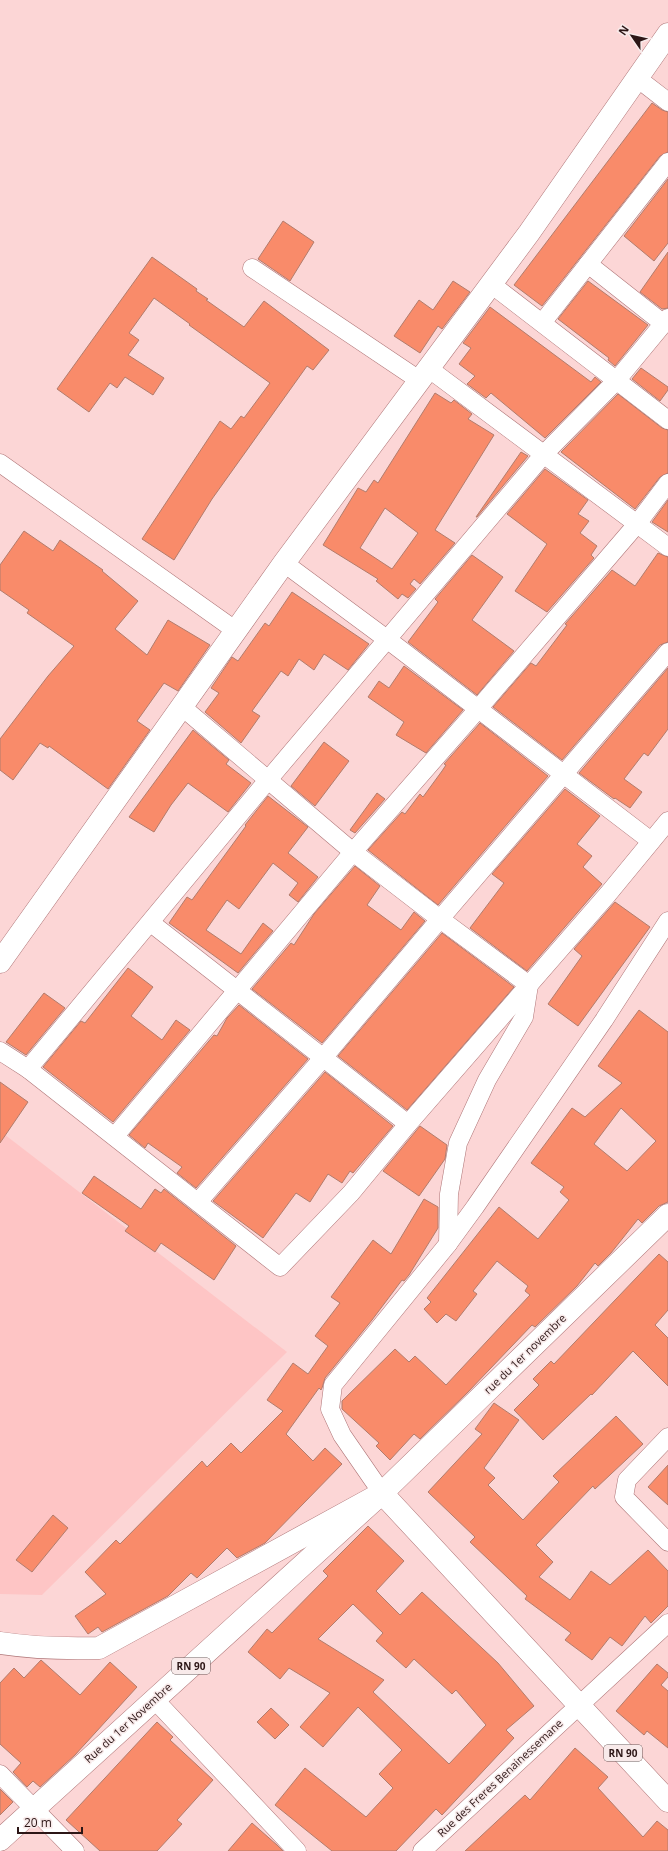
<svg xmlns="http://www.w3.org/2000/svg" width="668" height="1851" viewBox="0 0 668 1851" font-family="'Open Sans',sans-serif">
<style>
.built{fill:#fec5c5}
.building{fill:#f98b6a;stroke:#b27c6c;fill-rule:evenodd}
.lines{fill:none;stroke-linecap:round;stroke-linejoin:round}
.street-casing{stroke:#af7678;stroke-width:19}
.secondary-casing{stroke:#af7678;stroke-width:23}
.primary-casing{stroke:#af7678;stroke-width:23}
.street{stroke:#fff;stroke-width:18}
.secondary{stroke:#fff;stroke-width:22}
.primary{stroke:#fff;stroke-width:22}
.labels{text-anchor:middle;stroke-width:3;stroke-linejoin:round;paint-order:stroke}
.shield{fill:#f8eaea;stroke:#695656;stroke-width:1}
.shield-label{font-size:10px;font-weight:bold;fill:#2c1616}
.street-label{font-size:11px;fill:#2c1616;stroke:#f8eaea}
</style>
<rect width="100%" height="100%" fill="#fcd6d6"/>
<path class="built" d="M0 1131 287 1352 42 1595 0 1594Z"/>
<g class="building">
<path d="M652 103 662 110 668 112V152L660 156 542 306 514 285Z"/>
<path d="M668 179V243L654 261 624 236Z"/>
<path d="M283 221 314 242 290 281 258 259Z"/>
<path d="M668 252V308L662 309 640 292Z"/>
<path d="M152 257 197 289 196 291 208 299 206 300 244 327 264 301 329 350 313 370 307 366 212 499 174 560 142 539 220 421 231 429 241 416 244 418 270 383 189 325 190 324 154 298 129 333 139 340 128 355 164 378 153 395 125 377 117 388 110 383 89 412 57 389Z"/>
<path d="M453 281 470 292 442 329 438 326 420 353 394 336 419 300 433 310Z"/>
<path d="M588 281 648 325 615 366 608 360 609 358 558 319Z"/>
<path d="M490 307 591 382 595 377 601 382 545 438 491 393 486 398 467 384 475 376 459 364 471 348 463 343Z"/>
<path d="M641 368 668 387V390L660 401 632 379Z"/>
<path d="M435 393 451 403 454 400 472 414 468 419 494 435 435 530 455 543 420 584 414 579 410 584 416 589 408 598 402 594 398 599 376 581 378 579 323 545 358 488 366 492 374 480 378 483ZM385 508 418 533 392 569 360 548Z"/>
<path d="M618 394 662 428 668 430V473L660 477 635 509 561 452Z"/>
<path d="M521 452 528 456 477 517H476Z"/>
<path d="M545 469 588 500 578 514 589 521 580 533 597 546 591 555 594 558 547 612 515 591 547 544 507 514Z"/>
<path d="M668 500V532L652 522Z"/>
<path d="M24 531 53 551 60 540 103 570 102 571 138 601 115 629 147 655 168 620 210 645 178 691 164 683 137 721 150 730 108 789 49 746 48 748 40 743 13 780 0 770V739L48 676 74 646 27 613 29 610 0 590V565Z"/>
<path d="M658 553 668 557V642L660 645 562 760 493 707 531 663 536 666 567 625 565 624 612 570 635 586Z"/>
<path d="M472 555 503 577 472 620 514 651 477 695 408 642 438 602 435 599Z"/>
<path d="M292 592 369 644 348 670 324 654 314 670 299 659 288 676 281 671 252 711 260 716 241 743 205 712 219 693 211 688 232 657 238 661 265 623 269 626Z"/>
<path d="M404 666 463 710 426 753 396 735 404 722 368 697 379 681 389 688Z"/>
<path d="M668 668V729L648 756 644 753 624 779 642 792 630 808 615 798 614 799 579 773Z"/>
<path d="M480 723 548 776 438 905 368 850 402 812 405 814 420 794 423 797 442 771 446 765 444 764Z"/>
<path d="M193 730 229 760 226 764 251 783 228 812 188 783 171 805 154 832 129 817Z"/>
<path d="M324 742 349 761 315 806 291 786Z"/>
<path d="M565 789 600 816 577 844 592 856 583 867 602 884 527 971 470 928 504 883 492 874Z"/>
<path d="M377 793 385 799 355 833 350 830Z"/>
<path d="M268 796 308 827 288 853 318 877 298 902 289 895 298 883 273 863 239 909 227 900 206 930 241 954 263 923 273 931 238 973 169 923 187 897 192 900 246 826 245 825Z"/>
<path d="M355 866 380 886 367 905 401 930 414 912 425 921 322 1043 252 989 291 943 294 945 314 914Z"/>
<path d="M615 902 650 927 578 1026 548 1004 582 956 574 949Z"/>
<path d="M442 933 514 987 407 1110 338 1056Z"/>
<path d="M128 968 153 987 131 1016 162 1040 176 1020 190 1030 113 1122 43 1067 81 1021 85 1023Z"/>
<path d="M44 993 65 1008 26 1055 6 1042Z"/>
<path d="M239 1005 308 1059 196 1188 177 1173 182 1167 148 1143 145 1148 129 1135 214 1035 217 1036 227 1018Z"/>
<path d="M639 1010 668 1032V1202L659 1206 642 1223 638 1219 611 1253 598 1266 595 1263 577 1286 535 1327 532 1325 468 1392 420 1439 414 1434 390 1460 376 1446 379 1443 342 1409V1401L395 1349 409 1362 415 1356 446 1385 530 1295 525 1291 528 1286 497 1261 473 1291 477 1294 456 1321 446 1314 437 1323 424 1309 431 1302 427 1298 499 1207 538 1239 569 1200 560 1192 564 1187 531 1163 572 1108 585 1117 622 1083 598 1066ZM621 1108 656 1141 627 1171 594 1144Z"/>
<path d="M325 1072 393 1126 353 1173 350 1171 342 1183 328 1174 310 1202 296 1193 263 1238 213 1201Z"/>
<path d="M0 1082 28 1102 0 1143Z"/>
<path d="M420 1126 447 1145 445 1159 419 1196 383 1171Z"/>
<path d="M94 1176 141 1209 155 1189 161 1193 164 1189 236 1246 214 1280 161 1243 155 1252 125 1231 129 1226 82 1193Z"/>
<path d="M424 1199 438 1207V1228L409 1275 404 1281 402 1280 372 1320 325 1378 322 1388 321 1390 319 1388 286 1434 313 1461 325 1448 342 1464 265 1543 237 1558 227 1548 197 1578 191 1573 168 1596 102 1632 98 1627 88 1634 75 1616 106 1594 85 1572 116 1540 120 1544 202 1461 207 1467 231 1443 241 1453 283 1411 267 1400 293 1363 308 1374 328 1346 315 1336 340 1303 331 1297 373 1240 391 1254Z"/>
<path d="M659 1254 668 1262V1310L655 1325 668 1338V1386L633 1351 592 1395 591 1394 543 1440 514 1410 539 1385 533 1379 551 1361 554 1364Z"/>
<path d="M494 1403 519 1420 484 1468 495 1478 488 1485 523 1520 559 1482 553 1476 616 1416 643 1444 595 1489 593 1486 536 1545 553 1562 539 1577 570 1600 591 1571 610 1585 648 1550 668 1571V1606L651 1623 645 1616 622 1646 610 1637 592 1660 565 1640 571 1633 525 1599 527 1596 470 1542 475 1537 428 1492 482 1434 475 1429Z"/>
<path d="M668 1465V1505L648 1487Z"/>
<path d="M53 1515 68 1528 32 1572 16 1560Z"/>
<path d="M368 1526 404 1561 376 1591 400 1615 422 1592 498 1663 534 1706 506 1730 514 1738 442 1815 436 1809 396 1851H332L275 1805 305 1768 366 1817 393 1788 379 1774 402 1750 358 1707 323 1747 300 1727 330 1693 289 1668 280 1679 248 1652 267 1629 272 1633 328 1576 323 1571ZM353 1604 383 1633 376 1641 406 1668 414 1659 452 1694 456 1690 486 1725 449 1764 373 1692 384 1680 318 1639Z"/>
<path d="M41 1660 80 1695 110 1662 137 1687 75 1755 40 1787 33 1781 27 1787 13 1772 21 1763 0 1744V1683L14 1668 24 1678Z"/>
<path d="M657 1664 668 1673V1677L661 1685 668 1691V1748L647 1731 644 1735 616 1711Z"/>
<path d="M271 1708 289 1725 275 1739 257 1722Z"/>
<path d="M157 1722 173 1737 170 1740 213 1780 177 1820 182 1824 157 1851H100L66 1820Z"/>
<path d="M575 1748 608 1777 598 1788 643 1837 657 1821 668 1830V1851H465L525 1795 530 1800Z"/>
<path d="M0 1789 13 1802 0 1815Z"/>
<path d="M252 1823 277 1845 283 1851H228Z"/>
</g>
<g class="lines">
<defs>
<g id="street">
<path d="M637 78 668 102"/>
<path d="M588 264 664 324"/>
<path d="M252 268 419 380"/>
<path d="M491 284 668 420"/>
<path d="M542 323 668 162"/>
<path d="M428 368 668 547"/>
<path d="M0 463 235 630"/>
<path d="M284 563 388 640 651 841"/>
<path d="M181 706 353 852 440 919 529 985 524 1017 487 1080 458 1143 449 1194 448 1244"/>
<path d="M151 923 408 1124"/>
<path d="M0 1051 28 1069 280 1267 351 1193 408 1124 608 894 668 821"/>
<path d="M28 1069 268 780 544 454 616 381 668 318"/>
<path d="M115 1136 353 852 478 709 637 524 668 483"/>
<path d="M198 1202 323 1058 440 919 668 652"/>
<path d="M668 1437 627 1480 624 1497 668 1542"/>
<path d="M382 1493 342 1435 330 1409 333 1385 448 1244 475 1207 604 1020 668 921"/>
<path d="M154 1699 297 1851"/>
<path d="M0 1774 75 1851"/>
<path d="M422 1851 668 1623"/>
</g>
<g id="secondary">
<path d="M0 962 284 563 529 233 668 34"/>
<path d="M0 1643C33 1648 65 1649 99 1648L382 1493 668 1215"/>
</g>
<path id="primary" d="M0 1840 382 1493 668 1801"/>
</defs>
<use href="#street" class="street-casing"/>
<use href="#secondary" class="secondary-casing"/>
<use href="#primary" class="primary-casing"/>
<use href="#street" class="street"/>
<use href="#secondary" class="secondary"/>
<use href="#primary" class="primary"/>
</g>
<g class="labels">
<g class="shield">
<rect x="172" y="1658" width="38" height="16" rx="3"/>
<rect x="604" y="1745" width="38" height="16" rx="3"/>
</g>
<g class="shield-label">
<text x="191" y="1670">RN 90</text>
<text x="623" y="1757">RN 90</text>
</g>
<g class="street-label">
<text transform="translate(525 1354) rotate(-44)" y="4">rue du 1er novembre</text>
<text transform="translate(128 1723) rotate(-42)" y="4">Rue du 1er Novembre</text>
<text transform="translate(500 1778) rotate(-43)" y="4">Rue des Freres Benainessemane</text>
</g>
</g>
<g transform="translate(632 36) rotate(304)" stroke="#f8eaea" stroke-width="3" paint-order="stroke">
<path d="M0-3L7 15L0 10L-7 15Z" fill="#2c1616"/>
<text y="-6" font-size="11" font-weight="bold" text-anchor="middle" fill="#2c1616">N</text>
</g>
<path d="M18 1827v6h64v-6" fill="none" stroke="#2c1616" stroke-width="2"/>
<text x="24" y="1827" font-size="12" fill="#2c1616" stroke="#f8eaea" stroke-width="3" paint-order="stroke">20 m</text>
</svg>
